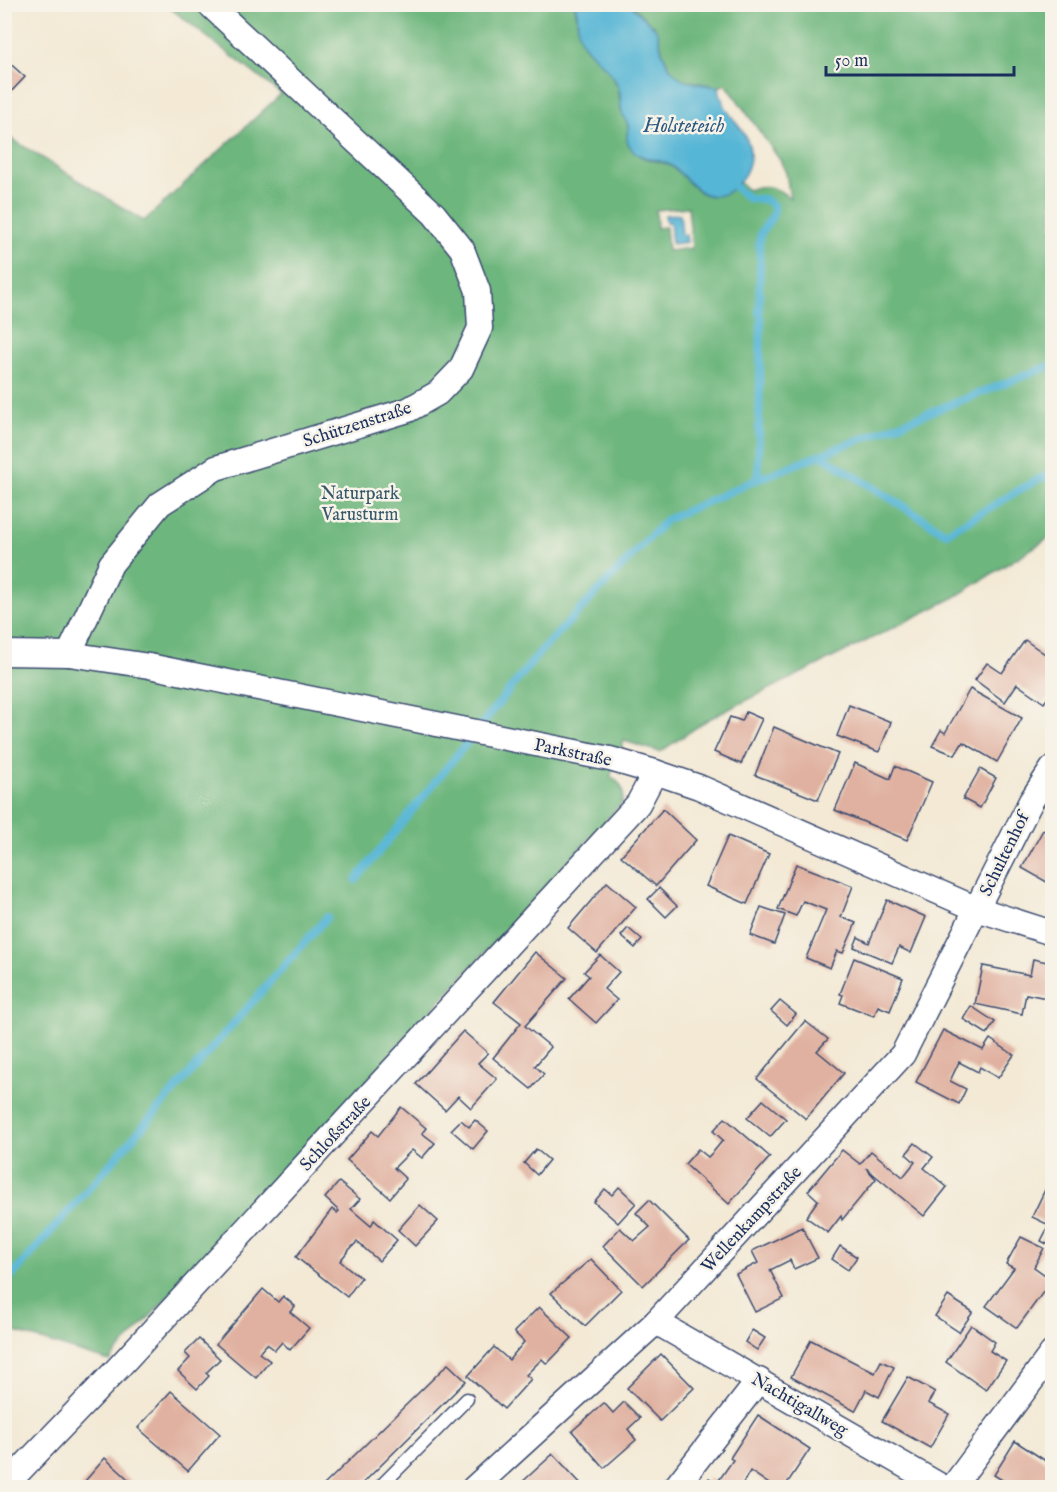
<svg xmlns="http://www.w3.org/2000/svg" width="1057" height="1492" viewBox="0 0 1057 1492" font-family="'IM FELL English',serif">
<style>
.forest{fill:#6db67d;stroke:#44726e;stroke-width:1.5;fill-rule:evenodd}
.water{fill:#57b6d5;stroke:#39729a;stroke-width:1.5}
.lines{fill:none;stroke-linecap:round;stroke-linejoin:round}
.stream{stroke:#57b6d5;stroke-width:8}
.building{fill:#e0b1a0}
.service-casing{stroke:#3b4b70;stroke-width:15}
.minor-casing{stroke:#3b4b70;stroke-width:27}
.service{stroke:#fff;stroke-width:12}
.minor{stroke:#fff;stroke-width:24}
.labels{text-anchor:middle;stroke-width:5;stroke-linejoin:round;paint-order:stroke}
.street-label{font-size:18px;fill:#1b2f5e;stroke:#f7f3e8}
.park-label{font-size:18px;fill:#36586b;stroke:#f7f3e8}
.water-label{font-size:20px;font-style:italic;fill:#2d5882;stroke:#f7f3e8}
</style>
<rect width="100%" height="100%" fill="#f7f3e8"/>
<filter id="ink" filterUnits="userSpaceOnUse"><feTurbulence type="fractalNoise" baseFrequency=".0167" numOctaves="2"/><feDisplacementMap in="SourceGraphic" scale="12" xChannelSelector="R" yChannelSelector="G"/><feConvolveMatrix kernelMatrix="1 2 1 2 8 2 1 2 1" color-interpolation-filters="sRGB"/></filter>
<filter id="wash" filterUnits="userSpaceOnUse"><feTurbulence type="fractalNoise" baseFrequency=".008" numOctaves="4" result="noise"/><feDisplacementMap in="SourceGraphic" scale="24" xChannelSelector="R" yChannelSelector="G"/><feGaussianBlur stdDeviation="1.35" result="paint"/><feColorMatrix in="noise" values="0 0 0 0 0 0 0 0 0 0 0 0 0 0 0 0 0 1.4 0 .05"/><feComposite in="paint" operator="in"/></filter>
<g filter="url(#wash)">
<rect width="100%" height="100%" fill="#f3e9d5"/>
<path class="forest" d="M166 5H575L578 27 590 52 604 64 618 86 621 109 628 125V143C634 151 640 158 650 160 656 162 663 162 669 165 689 175 695 204 723 192 730 189 735 187 740 183L748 190C765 183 776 187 790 198L786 173 780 160 726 84 719 87 679 79 672 72 663 54 658 34 654 27 631 5H1052V536L955 597 709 719 660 752 624 741 610 777C622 783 625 790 622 803L109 1361 5 1329 4 134 144 221 281 94ZM688 207 692 248 668 251 666 227 657 228 656 210Z"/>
<g class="water">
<path d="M575 5H631C638 15 651 21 657 31 660 38 660 47 663 54 674 84 691 82 719 87 720 94 722 101 726 108 734 122 749 134 750 152 752 175 726 207 701 192 688 185 682 172 670 165 655 156 638 163 628 143 625 137 629 131 628 125 626 120 623 117 622 112 619 104 622 94 618 86 610 67 591 57 581 40 575 29 580 16 575 5Z"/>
<path d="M680 214 682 235H686L687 242 672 244 670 222H666L665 215Z"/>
</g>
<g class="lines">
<g class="stream">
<path d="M735 187 749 199H764L774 206C775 219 766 222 761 233 758 241 759 250 760 258"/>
<path d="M759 313 760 264"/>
<path d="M821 455 946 533 1042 477 1052 478"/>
<path d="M758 479 761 319"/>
<path d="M356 880 540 652 666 520 758 479 1052 365"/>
<path d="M4 1285 327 917"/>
</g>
</g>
<g id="blocks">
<g class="building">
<path d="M4 58 25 77 7 96 4 94Z"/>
<path d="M1025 640 1052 659V692L1044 703 1017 684 1005 702 975 680 987 663 1002 673Z"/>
<path d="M970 689 1022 718 997 762 963 742 955 755 932 746 941 730 945 733Z"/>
<path d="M849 705 891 722 879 752 837 736Z"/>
<path d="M746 712 762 719 741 764 714 752 730 717 742 721Z"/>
<path d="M774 727 838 754 818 800 755 775Z"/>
<path d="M855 763 890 779 895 766 932 782 907 840 835 810Z"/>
<path d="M980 769 996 778 980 808 963 799Z"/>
<path d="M663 809 696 840 656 886 621 856Z"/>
<path d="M1043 830 1052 836V885L1022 868Z"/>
<path d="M728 836 769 854 747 904 706 886Z"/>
<path d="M796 864 853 886 841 917 856 923 843 953 837 951 830 968 806 958 826 910 803 901 796 916 778 909Z"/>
<path d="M607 882 636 907 597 953 568 928Z"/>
<path d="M659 888 677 906 666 917 648 899Z"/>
<path d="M887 900 926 917 911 953 899 947 892 963 854 947 858 937 869 943Z"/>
<path d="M761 907 785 915 774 944 750 935Z"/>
<path d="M628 928 642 940 635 948 621 936Z"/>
<path d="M535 952 567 978 525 1026 551 1047 535 1066 544 1074 531 1089 493 1058 521 1023 494 1002Z"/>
<path d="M600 955 619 972 604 989 617 1000 596 1023 569 999 589 976 584 972Z"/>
<path d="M854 958 903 978 890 1011 878 1006 874 1016 840 1003 843 995 840 994Z"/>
<path d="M1033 959 1052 963V999L1026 994 1022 1014 975 1004 983 966 1030 975Z"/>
<path d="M780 1001 796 1014 787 1025 771 1011Z"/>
<path d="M971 1006 995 1022 987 1034 963 1019Z"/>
<path d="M805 1021 828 1039 817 1051 844 1073 806 1119 757 1079Z"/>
<path d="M943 1030 983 1050 990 1039 1014 1055 998 1078 980 1067 978 1072 959 1062 950 1081 966 1089 959 1104 916 1082Z"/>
<path d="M463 1031 488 1053 478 1063 497 1079 471 1108 458 1096 445 1110 416 1084Z"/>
<path d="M763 1100 786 1119 770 1137 747 1118Z"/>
<path d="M401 1107 426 1128 422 1133 435 1143 422 1158 412 1150 394 1168 406 1179 390 1198 347 1160 372 1131 378 1136Z"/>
<path d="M725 1118 770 1157 729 1204 685 1164 698 1149 708 1157 714 1151 723 1140 713 1131Z"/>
<path d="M461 1120 469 1127 475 1120 488 1131 473 1149 451 1130Z"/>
<path d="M915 1143 933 1157 924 1168 947 1187 924 1216 866 1168 876 1179 842 1220 841 1216 828 1233 806 1217 818 1200 808 1191 842 1150 860 1164 871 1151 903 1177 915 1162 906 1154Z"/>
<path d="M536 1149 549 1160 537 1175 524 1163Z"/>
<path d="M1052 1175V1247L1041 1241 1049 1225 1032 1217Z"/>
<path d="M339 1182 360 1199 351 1209 371 1226 374 1220 397 1240 379 1261 357 1242 348 1251 340 1261 361 1278 347 1297 296 1257 332 1209 337 1213 339 1211 325 1198Z"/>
<path d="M619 1187 636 1203 618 1223 594 1202 605 1189 612 1195Z"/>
<path d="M649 1200 689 1240 643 1286 603 1246 620 1228 634 1241 650 1227 636 1213Z"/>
<path d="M420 1205 438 1221 415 1246 398 1230Z"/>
<path d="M802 1227 818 1258 794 1269 790 1260 770 1270 784 1298 755 1312 736 1274 758 1263 752 1251Z"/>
<path d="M1021 1237 1044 1248 1034 1267 1052 1280 1017 1328 986 1306 1014 1268 1006 1264Z"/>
<path d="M840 1246 857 1257 848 1270 832 1259Z"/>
<path d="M591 1259 621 1290 585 1326 551 1293Z"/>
<path d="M263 1289 278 1302 283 1296 295 1306 290 1312 309 1328 290 1350 282 1342 275 1350 267 1344 259 1353 270 1361 256 1378 216 1344Z"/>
<path d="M948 1296 973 1312 959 1332 935 1316Z"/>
<path d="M539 1307 572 1338 547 1364 542 1359 526 1375 531 1379 504 1409 468 1376 494 1347 509 1360 524 1342 514 1332Z"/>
<path d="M971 1325 995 1342 990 1351 1006 1361 986 1390 946 1362Z"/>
<path d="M752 1330 765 1338 757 1350 745 1342Z"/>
<path d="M199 1339 220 1359 206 1373 209 1376 197 1389 178 1371 190 1358 185 1353Z"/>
<path d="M811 1340 875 1373 881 1361 894 1367 879 1397 866 1390 855 1411 791 1377Z"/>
<path d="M661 1354 694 1388 660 1421 627 1388Z"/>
<path d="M448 1364 466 1381 358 1488H326L324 1485Z"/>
<path d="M908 1377 935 1392 928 1403 949 1414 930 1448 882 1421Z"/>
<path d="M171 1391 220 1434 188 1471 138 1428Z"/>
<path d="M624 1402 640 1418 628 1429 636 1440 604 1468 572 1431 604 1403 613 1413Z"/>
<path d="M758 1415 810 1449 784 1488H775L750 1471 740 1488H703L709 1478 717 1483 733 1460 730 1458Z"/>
<path d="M1015 1441 1052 1465V1488H1015L994 1475Z"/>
<path d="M553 1454 585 1488H523L520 1484Z"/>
<path d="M105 1458 138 1488H79Z"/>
</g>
</g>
</g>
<g filter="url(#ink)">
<use href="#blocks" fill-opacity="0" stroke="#3b4b70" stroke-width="1.5"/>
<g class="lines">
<defs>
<path id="service" d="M379 1488 467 1399"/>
<g id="minor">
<path d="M4 653 69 654 149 666 610 759 655 772 699 787 977 909 1052 933"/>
<path d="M69 654 111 564 160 504 216 468 408 410 438 393 461 369 480 328 478 291 462 249 434 214 209 4"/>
<path d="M656 1322 944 1488"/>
<path d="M4 1487 119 1367 638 804 655 772"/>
<path d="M474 1488 656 1322 903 1054 1031 801 1052 769"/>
<path d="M675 1488 759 1380"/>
<path d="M952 1488 1052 1353"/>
</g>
</defs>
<use href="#service" class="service-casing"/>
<use href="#minor" class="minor-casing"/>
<use href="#service" class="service"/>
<use href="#minor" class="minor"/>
</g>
</g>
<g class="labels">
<g class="street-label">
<text transform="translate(357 424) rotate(-18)" y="6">Schützenstraße</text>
<text transform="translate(573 752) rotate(12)" y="6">Parkstraße</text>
<text transform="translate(1004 854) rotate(-64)" y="6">Schultenhof</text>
<text transform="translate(335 1133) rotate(-47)" y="6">Schloßstraße</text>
<text transform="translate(751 1219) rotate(-47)" y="6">Wellenkampstraße</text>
<text transform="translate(800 1404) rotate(30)" y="6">Nachtigallweg</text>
</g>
<g class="park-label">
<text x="360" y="499">Naturpark<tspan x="360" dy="21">Varusturm</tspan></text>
</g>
<g class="water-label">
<text x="684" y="132">Holsteteich</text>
</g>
</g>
<rect width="1057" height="1492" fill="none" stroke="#f7f3e8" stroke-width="24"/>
<path d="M826 66v9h188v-9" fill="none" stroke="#1b2f5e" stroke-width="3"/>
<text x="835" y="66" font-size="18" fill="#1b2f5e" stroke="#f7f3e8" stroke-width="4.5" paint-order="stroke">50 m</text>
</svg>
